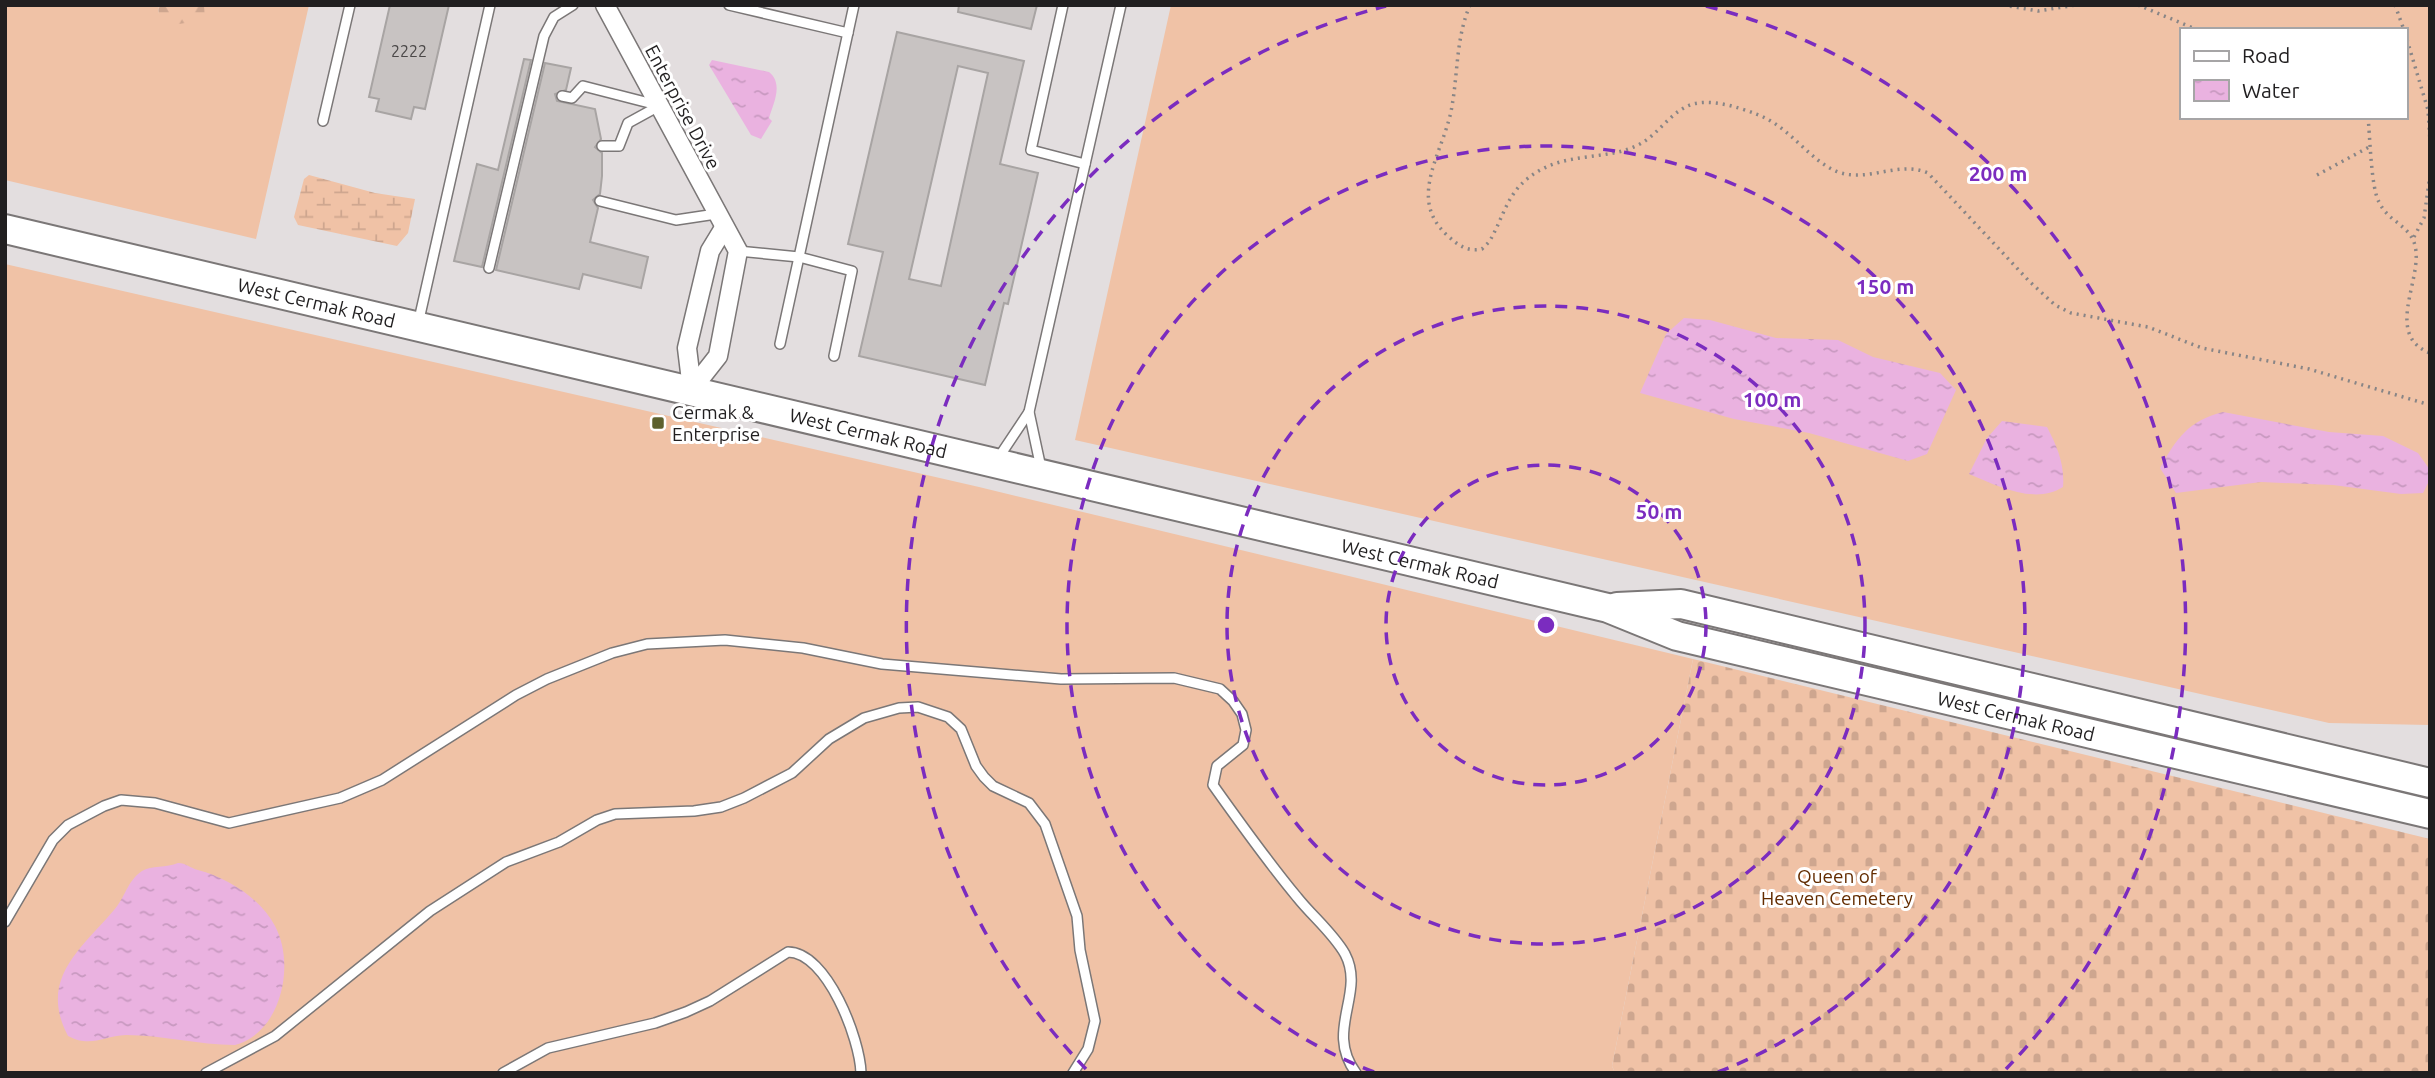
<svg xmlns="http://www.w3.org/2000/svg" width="2435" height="1078" viewBox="0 0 2435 1078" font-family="Ubuntu,sans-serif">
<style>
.grass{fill:#f0c2a6;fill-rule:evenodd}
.forest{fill:url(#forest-firs)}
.wetland{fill:url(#wetland-marsh)}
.cemetery{fill:url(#cemetery-stones)}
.water{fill:url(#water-ripples)}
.building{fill:#c8c3c2;stroke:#a8a4a3;stroke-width:2;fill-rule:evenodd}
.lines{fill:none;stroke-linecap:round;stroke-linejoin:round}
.service-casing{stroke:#7b7777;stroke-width:12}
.minor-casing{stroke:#7b7777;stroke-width:21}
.primary-casing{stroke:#7b7777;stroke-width:32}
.path{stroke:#888586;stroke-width:3.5;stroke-dasharray:2 5;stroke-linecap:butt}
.service{stroke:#fff;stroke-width:9}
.minor{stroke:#fff;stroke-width:18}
.primary{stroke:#fff;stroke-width:28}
.ring{fill:none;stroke:#7b2cbf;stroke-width:3.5;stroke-dasharray:12 9}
.poi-dot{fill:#5d612e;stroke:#fff;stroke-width:2.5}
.labels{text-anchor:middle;stroke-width:6;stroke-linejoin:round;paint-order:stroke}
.number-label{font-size:16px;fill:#4b4848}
.street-label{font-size:19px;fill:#211f20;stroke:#fff}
.poi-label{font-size:19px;fill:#211f20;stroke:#fff;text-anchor:start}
.park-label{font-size:19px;fill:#632c00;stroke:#fff}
.centre{fill:#7b2cbf;stroke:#fff;stroke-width:3.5}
.ring-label{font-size:21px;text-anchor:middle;font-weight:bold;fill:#7b2cbf;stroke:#fff;stroke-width:6;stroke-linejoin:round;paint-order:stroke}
</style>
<defs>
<pattern id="forest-firs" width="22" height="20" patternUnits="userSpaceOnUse" patternTransform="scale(1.75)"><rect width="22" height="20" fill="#f0c2a6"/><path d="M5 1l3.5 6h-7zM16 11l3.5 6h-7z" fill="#cea68f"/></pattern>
<pattern id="wetland-marsh" width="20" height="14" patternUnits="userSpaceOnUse" patternTransform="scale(1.75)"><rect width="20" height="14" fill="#f0c2a6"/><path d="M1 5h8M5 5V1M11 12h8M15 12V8" fill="none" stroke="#cea68f"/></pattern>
<pattern id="cemetery-stones" width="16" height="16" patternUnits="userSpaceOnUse" patternTransform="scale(1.75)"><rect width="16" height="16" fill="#f0c2a6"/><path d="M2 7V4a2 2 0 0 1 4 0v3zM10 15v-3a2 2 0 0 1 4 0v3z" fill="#cea68f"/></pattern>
<pattern id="water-ripples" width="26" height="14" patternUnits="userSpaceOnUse" patternTransform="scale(1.75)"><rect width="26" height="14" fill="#eab2e0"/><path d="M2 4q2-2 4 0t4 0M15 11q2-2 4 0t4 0" fill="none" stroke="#c899c0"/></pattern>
</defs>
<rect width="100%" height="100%" fill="#e3dedf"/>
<g class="grass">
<path d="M5 5H158L159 14 204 20V5H309L256 239 5 180Z"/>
<path d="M1171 5H2430V725L2329 723 1075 440ZM2181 30H2405V117H2181Z"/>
<path d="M5 264 979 487 1693 659 1612 1066 1615 1073H5Z"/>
</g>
<path class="forest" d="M158 5H204L205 20 172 25 159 14Z"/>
<path class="wetland" d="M309 175 375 193 415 199 408 233 397 246 298 225 294 217 304 179Z"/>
<path class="cemetery" d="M1693 659 2430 839V1073H1615L1612 1066Z"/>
<g class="water">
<path d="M712 60 769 72C784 84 773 104 769 118L772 121 761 139 751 135 709 65Z"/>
<path d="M1684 318 1710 320 1776 338 1838 340 1873 357 1940 373 1956 390 1927 454 1908 461 1809 433 1734 419 1640 393 1666 334Z"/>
<path d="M2223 412 2329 432 2383 436 2418 453 2430 470V479L2423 493 2401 494 2333 485 2261 482 2176 493 2160 468C2177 438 2188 421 2223 412Z"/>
<path d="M2002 421 2047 427C2057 446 2065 465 2063 487 2034 505 1998 486 1969 474L1987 438Z"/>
<path d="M178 863C186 863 190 868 198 870 228 878 260 898 275 926 296 965 281 1033 235 1045 199 1045 162 1035 126 1035 103 1036 91 1048 68 1036 38 979 81 949 114 910 125 898 127 881 142 871 151 865 167 868 178 863Z"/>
</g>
<g class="building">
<path d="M390 5H449L425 109 414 107 411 119 376 111 379 99 369 97Z"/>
<path d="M959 5H1037L1031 29 958 12Z"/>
<path d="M897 32 1024 61 1000 164 1038 173 1008 304 1004 303 985 385 859 356 883 252 848 244ZM958 66 988 73 941 286 909 279Z"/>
<path d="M524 59 531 60 482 267 454 261 477 164 498 170Z"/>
<path d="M545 63 571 68 566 90 555 94 557 101 595 109 601 139 595 147 602 153V176L600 194 593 200 598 208 590 242 648 257 641 288 583 274 579 289 496 270Z"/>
</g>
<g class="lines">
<defs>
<g id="service">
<path d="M729 5 848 33"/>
<path d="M1063 5 1031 150 1085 164"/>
<path d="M562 96 572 98 583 86 657 105"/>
<path d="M323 121 350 5"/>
<path d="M602 146H619L628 123 659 106"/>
<path d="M600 201 676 220 716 214"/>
<path d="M738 251 799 257 852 271 834 356"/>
<path d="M489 268 544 36 554 17 573 5"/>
<path d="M418 324 490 5"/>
<path d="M780 344 854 5"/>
<path d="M997 460 1029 412"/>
<path d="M1041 468 1029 412 1121 5"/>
<path d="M5 922 53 840 68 825 104 806 121 800 155 803 229 823 340 798 382 780 516 695 547 679 612 653 647 644 725 640 803 648 882 664 1061 679 1174 678 1220 689 1233 701 1242 714 1246 730 1243 745 1217 766 1213 785C1240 823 1267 861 1297 897 1312 916 1333 933 1345 954 1366 994 1324 1030 1356 1073"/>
<path d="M206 1073 275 1036 430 911 506 862 559 842 597 820 615 814 694 811 721 807 744 798 792 773 829 739 864 718 899 708 918 707 948 717 961 729 976 766 984 777 993 786 1029 803 1045 824 1077 916 1080 950 1095 1021 1088 1049 1073 1073"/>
<path d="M503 1073 548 1048 655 1023 686 1012 710 1001 788 952C827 952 860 1039 861 1073"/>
</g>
<g id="minor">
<path d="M605 5 738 251 718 356 692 389"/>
<path d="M692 389 687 348 710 251 724 228"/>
</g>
<g id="primary">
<path id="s1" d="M5 229 1608 608 1677 636 2430 814"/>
<path d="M1617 607 1681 604 2430 783"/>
</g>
</defs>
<use href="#service" class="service-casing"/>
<use href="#minor" class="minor-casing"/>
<use href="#primary" class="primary-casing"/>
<g class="path">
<path d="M1470 5C1456 38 1458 72 1452 106 1445 151 1405 198 1448 236 1459 246 1468 252 1482 249L1489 242C1502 221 1506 196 1527 179 1562 150 1604 162 1638 145 1659 135 1670 111 1693 104 1712 99 1738 107 1756 114 1790 126 1808 160 1838 172 1868 183 1899 160 1928 173L2029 281 2055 305 2071 313 2148 327 2202 348 2309 369 2430 405"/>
<path d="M2003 5 2038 11 2076 5"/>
<path d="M2138 5 2198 30"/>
<path d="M2395 5 2404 30"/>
<path d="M2405 33 2428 110 2430 141"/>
<path d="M2368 117C2370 136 2371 188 2379 202 2389 224 2414 225 2416 252 2419 285 2386 336 2430 353"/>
<path d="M2317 175 2371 146"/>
<path d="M2414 237 2424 218 2430 175"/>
</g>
<use href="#service" class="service"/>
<use href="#minor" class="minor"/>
<use href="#primary" class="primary"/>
</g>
<g class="ring">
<circle cx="1546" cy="625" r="160"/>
<circle cx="1546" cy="625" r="319"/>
<path d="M1374 1072A479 479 0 1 1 1718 1072"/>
<path d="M1086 1069A639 639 0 0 1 1386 6M1706 6A639 639 0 0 1 2006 1069"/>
</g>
<rect class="poi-dot" x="651" y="416" width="14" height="14" rx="3.5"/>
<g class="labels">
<g class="number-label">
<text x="409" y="57">2222</text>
</g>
<g class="street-label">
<text transform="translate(683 107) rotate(62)" y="7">Enterprise Drive</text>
<text dy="7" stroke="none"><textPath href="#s1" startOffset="320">West Cermak Road</textPath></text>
<text dy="7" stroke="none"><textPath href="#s1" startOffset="887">West Cermak Road</textPath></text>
<text dy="7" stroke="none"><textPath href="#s1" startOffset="1454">West Cermak Road</textPath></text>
<text dy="7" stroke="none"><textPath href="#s1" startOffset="2070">West Cermak Road</textPath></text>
</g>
<g class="poi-label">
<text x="672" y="419">Cermak &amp;<tspan x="672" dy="22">Enterprise</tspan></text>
</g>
<g class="park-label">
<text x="1837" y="883">Queen of<tspan x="1837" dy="22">Heaven Cemetery</tspan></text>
</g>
</g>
<circle cx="1546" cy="625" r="10" class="centre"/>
<g class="ring-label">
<text x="1998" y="181">200 m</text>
<text x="1885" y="294">150 m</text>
<text x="1772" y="407">100 m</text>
<text x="1659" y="519">50 m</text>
</g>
<rect width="2435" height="1078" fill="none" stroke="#211f20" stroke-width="14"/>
<rect x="2180" y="28" width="228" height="91" fill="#ffffff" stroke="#a6a5a6" stroke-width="2"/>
<rect x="2194" y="51" width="35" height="10" fill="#ffffff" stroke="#a6a5a6" stroke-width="2"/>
<text x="2242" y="63" font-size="21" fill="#211f20">Road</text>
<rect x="2194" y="80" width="35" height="21" fill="url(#water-ripples)" stroke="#a6a5a6" stroke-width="2"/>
<text x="2242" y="98" font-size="21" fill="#211f20">Water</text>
</svg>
